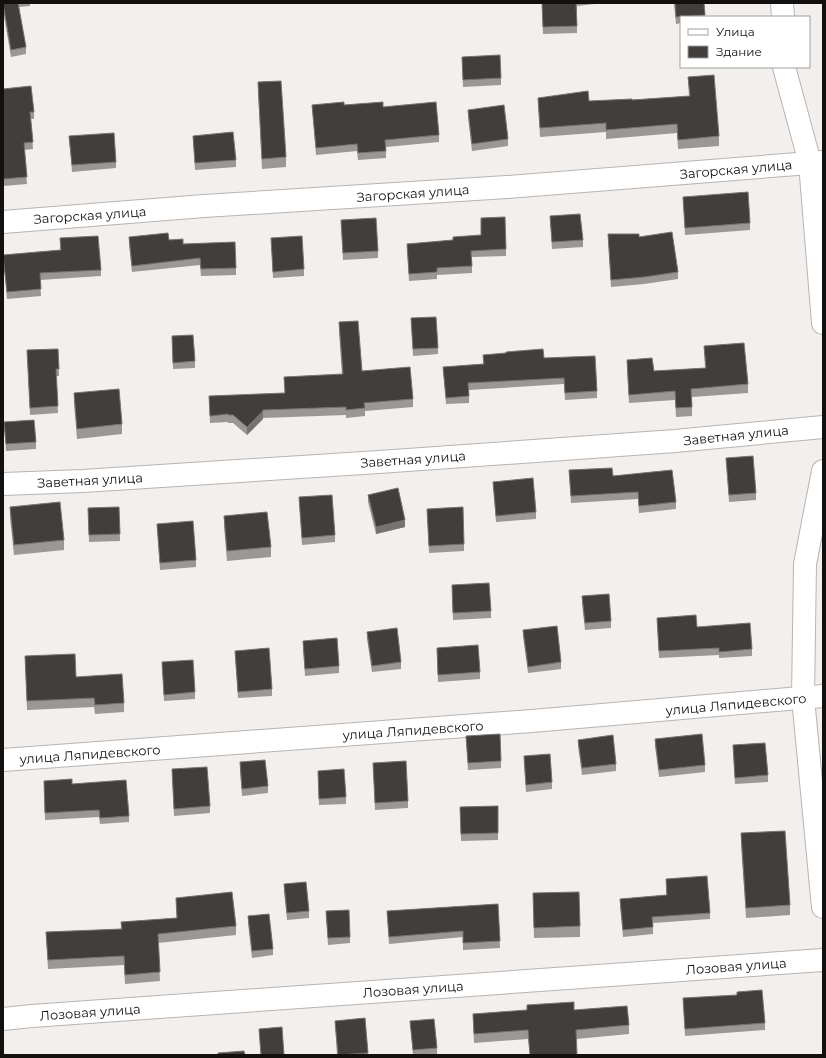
<svg xmlns="http://www.w3.org/2000/svg" width="826" height="1058" viewBox="0 0 826 1058" font-family="Montserrat,sans-serif">
<style>
.lines{fill:none;stroke-linecap:round;stroke-linejoin:round}
.minor-casing{stroke:#b8b4b2;stroke-width:24}
.minor{stroke:#fff;stroke-width:22}
.wall{fill:#9a9794}
.shaded-wall{fill:#767472}
.building{fill:#413f3d;stroke:#767472}
.labels{text-anchor:middle;stroke-width:4;stroke-linejoin:round;paint-order:stroke}
.street-label{font-size:13px;fill:#121110;stroke:#fff}
</style>
<rect width="100%" height="100%" fill="#f2efec"/>
<g class="lines">
<defs>
<g id="minor">
<path d="M782 3 783 17"/>
<path d="M784 67 810 163 823 323"/>
<path d="M3 222 204 206 507 187 823 162"/>
<path d="M823 471 805 564 803 698 823 907"/>
<path d="M3 484 83 481 379 462 675 441 823 427"/>
<path d="M3 760 532 721 823 696"/>
<path d="M3 1019 32 1016 823 960"/>
</g>
</defs>
<use href="#minor" class="minor-casing"/>
<use href="#minor" class="minor"/>
</g>
<g class="wall">
<path d="M3 3H30V6L19 7 26 47V54L11 57 3 10Z"/>
<path d="M542 3H603L577 6V33L543 34Z"/>
<path d="M674 3H704L705 17H681V23L676 24Z"/>
<path d="M462 57 501 78V85L463 87Z"/>
<path d="M688 77 719 136V146L678 149 677 133 606 139V132L540 137 538 98 589 101 632 100 689 96Z"/>
<path d="M258 82 286 157V167L262 169 258 92Z"/>
<path d="M3 89 34 112V119H31L33 149 24 150 27 184 3 186Z"/>
<path d="M312 105H344L383 107 439 135V142L386 147V158L358 160 357 151 316 155Z"/>
<path d="M468 110 508 139V146L472 151 468 117Z"/>
<path d="M69 136 116 162V168L72 172Z"/>
<path d="M193 136 236 160V167L195 170Z"/>
<path d="M683 197 750 223V230L685 235Z"/>
<path d="M550 216 583 240V247L552 249Z"/>
<path d="M481 218 506 249V256L472 257V273L437 275V279L409 281 407 244 453 240 481 235Z"/>
<path d="M341 220 378 251V258L343 260Z"/>
<path d="M608 234 639 237 678 272V279L644 284 611 287Z"/>
<path d="M129 237 169 240 183 244 236 268V275L201 276 200 265 132 272 129 244Z"/>
<path d="M60 238 101 270V276L40 280 41 296 7 299 3 255 60 250Z"/>
<path d="M271 238 304 269V276L273 278Z"/>
<path d="M411 318 438 348V354L413 356Z"/>
<path d="M339 322 362 371 413 399V407L365 411V416L346 418V415L263 418V419L247 435 233 423H228V422L210 423 209 396 285 393 284 377 342 375 339 330Z"/>
<path d="M172 336 195 361V368L173 369Z"/>
<path d="M704 346 748 384V393L692 397V416L676 417 675 400 629 403 627 368V360L654 371 705 368Z"/>
<path d="M58 349 59 376H56L58 413 30 415 27 350Z"/>
<path d="M483 355 544 358 597 391V398L565 400 564 384 469 390V403L446 404 443 367 483 364Z"/>
<path d="M74 393 122 424V434L77 439 74 403Z"/>
<path d="M4 422 36 442V449L6 451Z"/>
<path d="M726 458 756 493V500L729 502Z"/>
<path d="M569 470 613 476 676 502V509L639 513 638 499 571 503Z"/>
<path d="M493 482 536 512V519L496 522Z"/>
<path d="M368 495 405 527 376 534 368 502Z"/>
<path d="M299 497 335 535V542L302 545Z"/>
<path d="M10 507 64 540V550L14 555 10 517Z"/>
<path d="M119 507 120 541 89 542 88 508Z"/>
<path d="M427 509 464 544V551L429 553Z"/>
<path d="M224 516 271 547V557L227 561 224 526Z"/>
<path d="M157 524 196 560V567L160 570Z"/>
<path d="M452 585 491 611V618L453 620Z"/>
<path d="M582 596 611 621V628L585 630 582 603Z"/>
<path d="M657 618 697 627 752 649V656L719 658V655L659 658Z"/>
<path d="M523 630 561 662V669L528 673 523 636Z"/>
<path d="M367 632 401 662V669L372 672 367 639Z"/>
<path d="M303 641 339 666V673L305 676 303 647Z"/>
<path d="M437 648 480 672V679L438 682Z"/>
<path d="M235 651 272 689V696L238 698Z"/>
<path d="M25 656 76 677 124 703V712L95 714 94 707 27 710Z"/>
<path d="M162 662 195 692V699L164 701Z"/>
<path d="M466 736 501 761V768L468 770Z"/>
<path d="M655 739 705 765V772L659 777 655 746Z"/>
<path d="M578 740 616 764V771L582 775 578 746Z"/>
<path d="M733 745 768 775V782L735 784Z"/>
<path d="M524 756 552 782V789L526 792 524 763Z"/>
<path d="M240 762 268 786V793L242 796 240 769Z"/>
<path d="M373 763 408 801V808L375 810Z"/>
<path d="M172 769 210 806V813L174 816Z"/>
<path d="M318 771 346 797V804L319 805Z"/>
<path d="M44 781 72 784 129 816V822L100 824 99 817 45 820Z"/>
<path d="M498 806V840L461 841 460 807Z"/>
<path d="M741 833 790 905V915L746 918 741 843Z"/>
<path d="M666 879 710 913V919L653 923V934L623 937 620 906V899L666 895Z"/>
<path d="M284 884 309 911V918L287 920 284 891Z"/>
<path d="M533 893 580 926V937L534 938Z"/>
<path d="M176 898 236 926V935L158 943 160 981 125 984 124 965 48 969 46 932 121 929V922L177 918Z"/>
<path d="M498 904 500 948 463 950V937L389 944 387 911Z"/>
<path d="M326 911 350 937V943L328 945Z"/>
<path d="M248 916 273 949V955L252 958 248 923Z"/>
<path d="M683 998 765 1023V1030L685 1036Z"/>
<path d="M527 1005 574 1010 629 1025V1034L576 1039 577 1055H530L528 1039 474 1043 473 1014 527 1010Z"/>
<path d="M365 1018 368 1055H337L335 1021Z"/>
<path d="M410 1021 437 1048V1055H413Z"/>
</g>
<g class="shaded-wall">
<path d="M263 411V419L247 435V427Z"/>
<path d="M405 520V527L376 534V527Z"/>
</g>
<g class="building">
<path d="M3 3H18L26 47 11 50Z"/>
<path d="M542 3H576L577 26 543 27Z"/>
<path d="M675 3H704L705 15 676 17Z"/>
<path d="M500 55 501 78 463 80 462 57Z"/>
<path d="M714 75 719 136 678 140 677 124 606 130V123L540 128 538 98 588 91 589 101 632 99V100L690 96 688 77Z"/>
<path d="M281 81 286 157 262 159 258 82Z"/>
<path d="M31 86 34 112H30L33 142 24 143 27 177 3 179V89Z"/>
<path d="M344 102V105L383 102V107L436 102 439 135 385 140 386 151 358 153 357 144 316 148 312 105Z"/>
<path d="M504 105 508 139 472 144 468 110Z"/>
<path d="M233 132 236 160 195 163 193 136Z"/>
<path d="M114 133 116 162 72 165 69 136Z"/>
<path d="M748 192 750 223 685 228 683 197Z"/>
<path d="M580 214 583 240 552 242 550 216Z"/>
<path d="M505 217 506 249 471 251 472 266 437 268V272L409 274 407 244 453 240V237L481 235V218Z"/>
<path d="M376 218 378 251 343 253 341 220Z"/>
<path d="M672 232 678 272 644 277 611 280 608 234H639V237Z"/>
<path d="M168 233 169 240 183 239V244L235 242 236 268 201 269 200 258 132 266 129 237Z"/>
<path d="M98 236 101 270 40 273 41 289 7 292 3 255 61 250 60 238Z"/>
<path d="M302 236 304 269 273 272 271 238Z"/>
<path d="M436 317 438 348 413 349 411 318Z"/>
<path d="M358 321 362 371 410 367 413 399 364 403 365 408 346 410V407L263 410V411L247 427 233 415H228V414L210 416 209 396 285 393 284 377 343 374 339 322Z"/>
<path d="M193 335 195 361 173 363 172 336Z"/>
<path d="M744 343 748 384 691 389 692 407 676 408 675 391 629 395 627 360 652 358 654 371 706 368 704 346Z"/>
<path d="M58 349 59 369H56L58 406 30 408 27 350Z"/>
<path d="M543 349 544 358 595 356 597 391 565 393 564 378 468 383 469 396 446 398 443 367 484 364 483 355 506 353V352Z"/>
<path d="M119 389 122 424 77 429 74 393Z"/>
<path d="M34 420 36 442 6 444 4 422Z"/>
<path d="M753 456 756 493 729 495 726 458Z"/>
<path d="M612 468 613 476 672 470 676 502 639 506 638 492 571 496 569 470Z"/>
<path d="M533 478 536 512 496 516 493 482Z"/>
<path d="M398 488 405 520 376 527 368 495Z"/>
<path d="M332 495 335 535 302 538 299 497Z"/>
<path d="M60 502 64 540 14 545 10 507Z"/>
<path d="M119 507 120 534 89 535 88 508Z"/>
<path d="M463 507 464 544 429 546 427 509Z"/>
<path d="M267 512 271 547 227 551 224 516Z"/>
<path d="M193 521 196 560 160 563 157 524Z"/>
<path d="M489 583 491 611 453 613 452 585Z"/>
<path d="M609 594 611 621 585 623 582 596Z"/>
<path d="M696 615 697 627 750 623 752 649 719 652V648L659 651 657 618Z"/>
<path d="M557 626 561 662 528 667 523 630Z"/>
<path d="M397 628 401 662 372 666 367 632Z"/>
<path d="M337 638 339 666 305 669 303 641Z"/>
<path d="M478 645 480 672 438 675 437 648Z"/>
<path d="M269 648 272 689 238 692 235 651Z"/>
<path d="M75 654 76 677 122 674 124 703 95 705 94 698 27 701 25 656Z"/>
<path d="M193 660 195 692 164 695 162 662Z"/>
<path d="M500 734 501 761 468 763 466 736Z"/>
<path d="M702 734 705 765 659 770 655 739Z"/>
<path d="M613 735 616 764 582 768 578 740Z"/>
<path d="M765 743 768 775 735 778 733 745Z"/>
<path d="M550 754 552 782 526 785 524 756Z"/>
<path d="M265 760 268 786 242 789 240 762Z"/>
<path d="M406 761 408 801 375 803 373 763Z"/>
<path d="M207 767 210 806 174 809 172 769Z"/>
<path d="M344 769 346 797 319 799 318 771Z"/>
<path d="M72 779V784L126 780 129 816 100 818 99 810 45 813 44 781Z"/>
<path d="M498 806V833L461 834 460 807Z"/>
<path d="M785 831 790 905 746 908 741 833Z"/>
<path d="M707 876 710 913 652 917 653 927 623 930 620 899 667 895 666 879Z"/>
<path d="M306 882 309 911 287 913 284 884Z"/>
<path d="M232 892 236 926 158 934 160 972 125 975 124 956 48 960 46 932 122 929 121 922 177 918 176 898Z"/>
<path d="M579 892 580 926 534 928 533 893Z"/>
<path d="M498 904 500 941 463 943V931L389 937 387 911Z"/>
<path d="M349 910 350 937 328 938 326 911Z"/>
<path d="M269 914 273 949 252 951 248 916Z"/>
<path d="M762 990 765 1023 685 1029 683 998 737 995V992Z"/>
<path d="M574 1002V1010L627 1006 629 1025 576 1030 577 1055H530L528 1030 474 1034 473 1014 527 1010V1005Z"/>
<path d="M365 1018 368 1053 338 1055 335 1021Z"/>
<path d="M434 1019 437 1048 413 1050 410 1021Z"/>
<path d="M282 1027 284 1055H261L259 1029Z"/>
<path d="M244 1051 245 1055H218V1053Z"/>
</g>
<g class="labels">
<g class="street-label">
<text transform="translate(736 169) rotate(-5)" y="5">Загорская улица</text>
<text transform="translate(413 193) rotate(-4)" y="5">Загорская улица</text>
<text transform="translate(90 215) rotate(-4)" y="5">Загорская улица</text>
<text transform="translate(736 435) rotate(-6)" y="5">Заветная улица</text>
<text transform="translate(413 459) rotate(-4)" y="5">Заветная улица</text>
<text transform="translate(90 480) rotate(-3)" y="5">Заветная улица</text>
<text transform="translate(736 704) rotate(-5)" y="5">улица Ляпидевского</text>
<text transform="translate(413 730) rotate(-4)" y="5">улица Ляпидевского</text>
<text transform="translate(90 754) rotate(-4)" y="5">улица Ляпидевского</text>
<text transform="translate(736 966) rotate(-4)" y="5">Лозовая улица</text>
<text transform="translate(413 989) rotate(-4)" y="5">Лозовая улица</text>
<text transform="translate(90 1012) rotate(-4)" y="5">Лозовая улица</text>
</g>
</g>
<rect width="826" height="1058" fill="none" stroke="#121110" stroke-width="8"/>
<rect x="680" y="16" width="130" height="52" fill="#ffffff" stroke="#a0a09f"/>
<rect x="688" y="29" width="20" height="6" fill="#ffffff" stroke="#a0a09f"/>
<text x="716" y="36" font-size="12" fill="#121110">Улица</text>
<rect x="688" y="46" width="20" height="12" fill="#413f3d" stroke="#a0a09f"/>
<text x="716" y="56" font-size="12" fill="#121110">Здание</text>
</svg>
